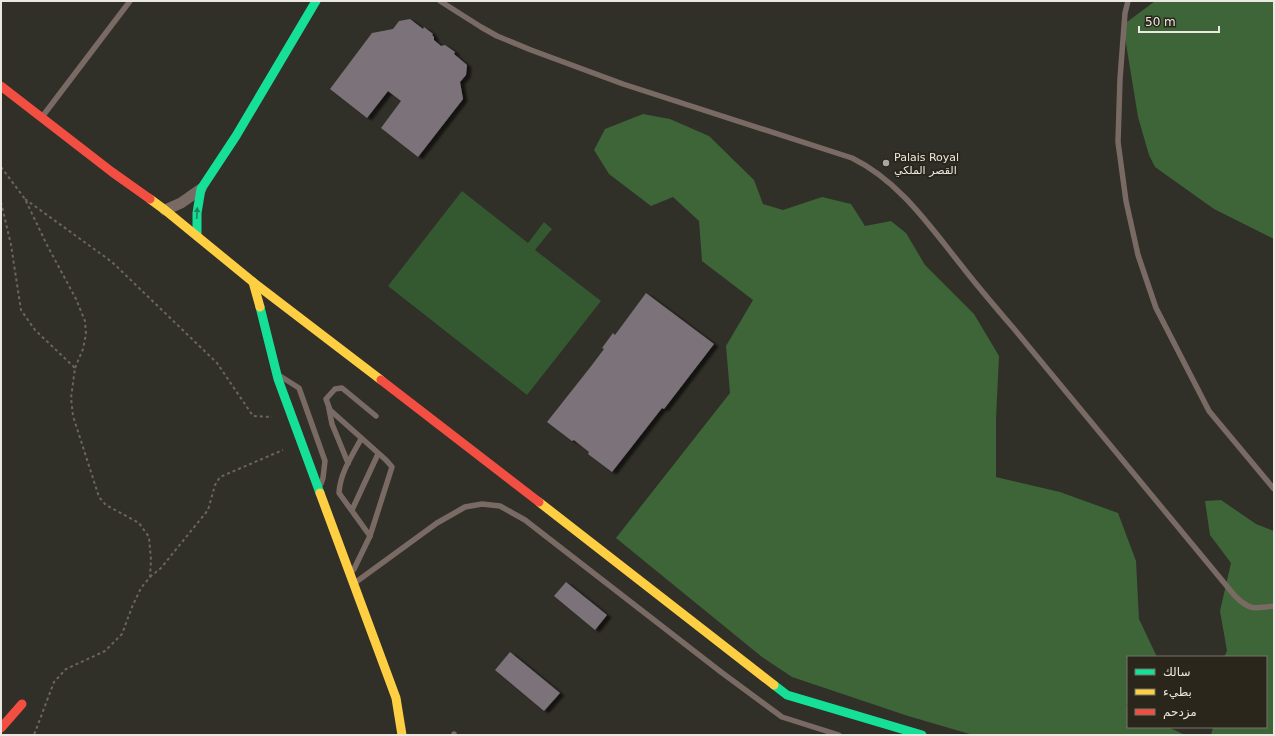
<svg xmlns="http://www.w3.org/2000/svg" width="1275" height="736" viewBox="0 0 1275 736" font-family="'DejaVu Sans','Noto Sans Arabic',sans-serif">
<style>
.green{fill:#345930}
.forest{fill:#3d6538}
.building{fill:#7c727a;filter:url(#shadow)}
.lines{fill:none;stroke-linecap:round;stroke-linejoin:round}
.path{stroke:#6c655f;stroke-width:2;stroke-dasharray:3 3;stroke-linecap:butt}
.lane{stroke:#796a64;stroke-width:5.5}
.street{stroke:#796a64;stroke-width:11}
.fast{stroke:#16e098;stroke-width:9}
.slow{stroke:#ffcf43;stroke-width:9}
.jam{stroke:#f24e42;stroke-width:9}
.oneway{fill:#20835a}
.poi-dot{fill:#aaa7a1;stroke:#2a261c;stroke-width:1.5}
.labels{text-anchor:middle;stroke-width:4;stroke-linejoin:round;paint-order:stroke}
.poi-label{font-size:11px;fill:#ebe8e2;stroke:#2a261c;text-anchor:start}
</style>
<defs>
<filter id="shadow"><feDropShadow dx="4.5" dy="2.5" stdDeviation="1" flood-color="#0009"/></filter>
</defs>
<rect width="100%" height="100%" fill="#302f28"/>
<path class="green" d="M462 191 528 243 544 222 552 229 535 250 601 301 527 395 388 286Z"/>
<g class="forest">
<path d="M1155 1H1274V239L1214 209 1155 167 1149 155 1138 117 1123 25Z"/>
<path d="M643 114 670 119 709 136 754 180 763 204 783 210 822 197 851 204 865 226 891 221 906 233 925 265 974 314 999 356 996 419V477L1060 492 1118 513 1136 561 1139 619 1157 657H1128V702L1126 705 1128 706V727H1168L1185 735H973L908 716 792 677 762 657 616 538 730 393 726 346 753 300 702 261 699 221 673 197 651 206 609 174 594 150 605 129Z"/>
<path d="M1221 500 1256 524 1274 531V735H1211L1213 727H1266V657H1224L1227 651 1220 611 1231 563 1210 535 1205 501Z"/>
</g>
<g class="building">
<path d="M410 19 423 29 424 27 433 34 432 35 434 37V40L441 46 445 45 455 52 454 54 467 65 466 75 460 82 463 99 418 157 381 128 401 101 388 91 367 118 330 89 372 33 393 29 399 21Z"/>
<path d="M646 293 714 344 664 409 662 408 612 472 588 454 589 452 574 440 572 441 547 422 592 365 604 349 602 348 613 333 615 335Z"/>
<path d="M566 582 607 615 595 630 554 596Z"/>
<path d="M510 652 560 693 544 711 495 670Z"/>
</g>
<g class="lines">
<g class="path">
<path d="M1 167 25 199 47 245 76 299 85 321 86 334 83 349 75 368"/>
<path d="M25 199 112 262 217 363 253 416 272 417"/>
<path d="M1 202 11 245 21 310 35 330 75 368 71 398 73 416 99 497 106 505 139 523 149 537 151 560 150 577 141 588 132 607 122 634 105 651 66 669 54 682 34 735"/>
<path d="M150 577 161 568 208 510 215 485 220 477 283 450"/>
</g>
<g class="lane">
<path d="M440 1 481 27 497 36 531 50 623 84 852 158C899 181 929 225 961 265 978 287 997 309 1015 330 1088 419 1162 507 1235 596 1249 610 1254 609 1274 606"/>
<path d="M1128 1 1125 13 1120 79 1118 142 1126 201 1138 255 1156 308 1209 411 1274 489"/>
<path d="M42 117 130 1"/>
<path d="M280 376 299 388 325 461 323 478 321 484"/>
<path d="M329 409 332 424 348 463"/>
<path d="M361 439C352 456 340 473 339 493L370 536"/>
<path d="M352 510 378 454"/>
<path d="M352 571 354 569 370 536 392 467 386 460 330 410 326 399 335 389 342 388 376 416"/>
<path d="M356 582 437 523 465 507 482 504 500 506 525 520 721 672 782 717 839 735"/>
<path d="M454 735V734"/>
</g>
<path class="street" d="M165 210 181 203 201 189"/>
<g class="fast">
<path d="M197 236V213L201 189 236 136 316 1"/>
<path d="M260 307 278 379 320 493"/>
<path d="M774 685 787 695 922 735"/>
</g>
<g class="slow">
<path d="M150 199 165 210 253 282 260 307"/>
<path d="M253 282 381 380"/>
<path d="M320 493 396 698 402 735"/>
<path d="M539 502 774 685"/>
</g>
<g class="jam">
<path d="M1 86 112 172 150 199"/>
<path d="M381 380 539 502"/>
<path d="M1 728 22 704"/>
</g>
</g>
<defs><path id="oneway-solid" d="M-6-.8H1V-3.2L6.5 0L1 3.2V.8H-6Z"/></defs>
<use class="oneway" href="#oneway-solid" transform="translate(197 213) rotate(-87)"/>
<circle class="poi-dot" cx="886" cy="163" r="4"/>
<g class="labels">
<g class="poi-label">
<text x="894" y="161">Palais Royal<tspan x="894" dy="13">القصر الملكي</tspan></text>
</g>
</g>
<rect width="1275" height="736" fill="none" stroke="#ebe8e2" stroke-width="4"/>
<rect x="1127" y="656" width="140" height="72" fill="#2a261c" stroke="#77746b"/>
<rect x="1135" y="669" width="20" height="6" fill="#16e098" stroke="#77746b"/>
<text x="1163" y="676" font-size="12" fill="#ebe8e2">سالك</text>
<rect x="1135" y="689" width="20" height="6" fill="#ffcf43" stroke="#77746b"/>
<text x="1163" y="696" font-size="12" fill="#ebe8e2">بطيء</text>
<rect x="1135" y="709" width="20" height="6" fill="#f24e42" stroke="#77746b"/>
<text x="1163" y="716" font-size="12" fill="#ebe8e2">مزدحم</text>
<path d="M1139 26v6h80v-6" fill="none" stroke="#ebe8e2" stroke-width="2"/>
<text x="1145" y="26" font-size="12" fill="#ebe8e2" stroke="#2a261c" stroke-width="3" paint-order="stroke">50 m</text>
</svg>
